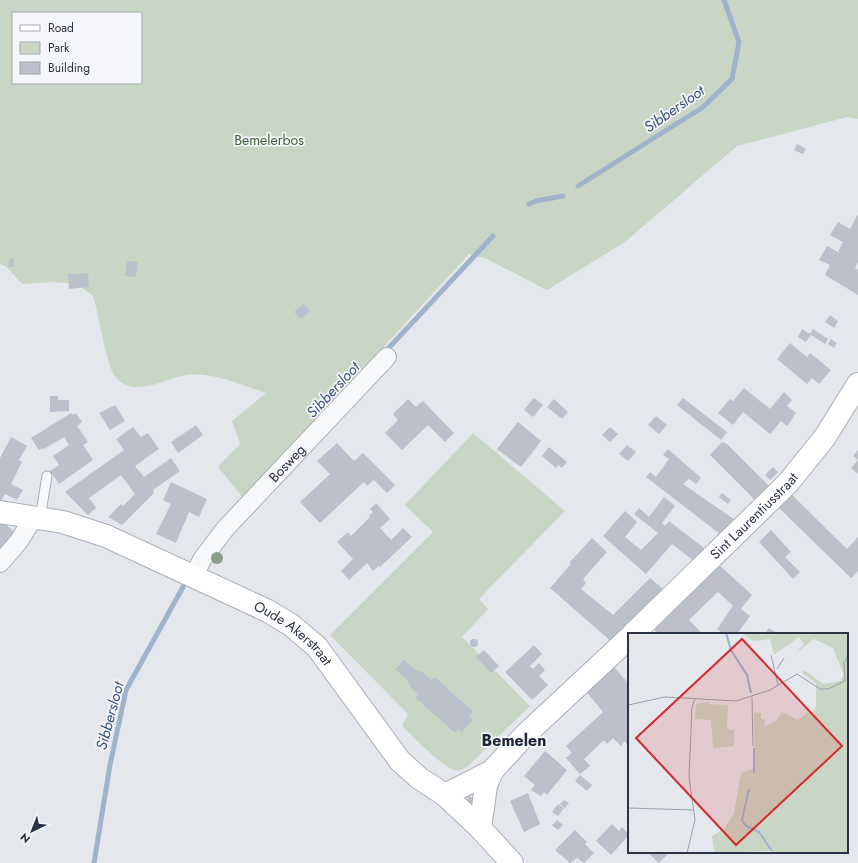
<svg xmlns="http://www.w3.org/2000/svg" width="858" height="863" viewBox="0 0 858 863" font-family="Jost,sans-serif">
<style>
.green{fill:#c9d6c5;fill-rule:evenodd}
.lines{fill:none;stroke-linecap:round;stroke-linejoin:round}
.stream{stroke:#9fb4cc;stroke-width:5}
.building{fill:#bbc0ca}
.lane-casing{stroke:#a9aeb7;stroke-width:11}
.street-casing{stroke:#a9aeb7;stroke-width:20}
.secondary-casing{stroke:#a9aeb7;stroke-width:24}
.lane{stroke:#f7f8fa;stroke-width:9}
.street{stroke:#f7f8fa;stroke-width:18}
.secondary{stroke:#fff;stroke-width:22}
.tree{fill:#899d89}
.labels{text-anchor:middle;stroke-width:3.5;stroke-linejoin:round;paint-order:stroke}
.park-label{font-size:14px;fill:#3f6138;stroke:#f4f6f9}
.street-label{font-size:14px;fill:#2b3445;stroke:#f4f6f9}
.water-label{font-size:15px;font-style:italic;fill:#34527a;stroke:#f4f6f9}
.quarter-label{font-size:16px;font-weight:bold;fill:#1d2536;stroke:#f4f6f9}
.inset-river{fill:none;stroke:#9fb4cc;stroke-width:2}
.inset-road{fill:none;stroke:#9a9fa9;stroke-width:1}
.view{fill:#d62828;fill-opacity:0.15;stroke:#d62828;stroke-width:2}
.inset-edge{fill:none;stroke:#2b3445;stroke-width:2}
</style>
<rect width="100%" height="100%" fill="#e4e7ec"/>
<g class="green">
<path d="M0 0H858V119L847 117 737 146 625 242 547 290 487 259 469 254 244 499 218 467 240 444 232 421 266 393C242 386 212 371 186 375 165 379 134 398 116 378 106 366 99 314 93 296 73 277 49 283 22 284L7 267 0 264ZM13 13H141V83H13Z"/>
<path d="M473 433 565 511 479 599 488 609 462 637 530 706 467 767C463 769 459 771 455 770 443 768 412 735 402 726L408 714 330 635 433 532 405 505Z"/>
</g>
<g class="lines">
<g class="stream">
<path d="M578 186 703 107 732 79 739 42 724 0"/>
<path d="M529 204 536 201 563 196"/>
<path d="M385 352 493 236"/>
<path d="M94 863 110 765 126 690 183 587"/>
</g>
</g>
<g class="building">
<path d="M797 144 806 149 803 154 794 150Z"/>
<path d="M858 214V262L855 268 858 270V295L825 275 830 265 819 260 827 246 838 252 843 242 830 235 838 222 850 229Z"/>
<path d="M14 258V267H9V259Z"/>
<path d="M127 261 138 262 136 277 125 276Z"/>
<path d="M88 273 89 287 69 289 68 274Z"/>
<path d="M304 304 310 311 301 319 294 312Z"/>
<path d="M830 315 838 321 834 328 825 322Z"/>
<path d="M802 329 810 334 813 329 828 339 825 344 811 335 806 342 798 337Z"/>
<path d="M831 339 837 343 834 348 828 344Z"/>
<path d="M790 343 807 357 810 353 831 370 819 384 812 378 807 384 777 359Z"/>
<path d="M744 388 770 409 784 392 792 400 787 406 796 413 787 426 781 421 770 434 743 412 733 425 718 413 730 399 733 401Z"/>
<path d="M50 396H58V400H69V411L50 412Z"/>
<path d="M534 398 543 405 533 417 524 410Z"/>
<path d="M683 398 727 432 721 440 677 405Z"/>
<path d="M408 399 416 407 423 401 454 433 445 442 428 425 402 450 385 433 398 420 393 414Z"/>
<path d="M554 399 568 412 562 419 547 407Z"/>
<path d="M115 405 125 421 110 430 99 413Z"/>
<path d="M71 413 73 415 76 413 82 422 77 426 88 442 83 445 93 460 59 484 50 471 59 465 53 456 69 445 64 437 44 449 43 448 39 450 31 438Z"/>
<path d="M656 416 667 425 659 434 648 425Z"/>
<path d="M518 422 541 441 521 467 497 449Z"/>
<path d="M196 425 203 435 178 453 171 442Z"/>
<path d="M133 427 141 437 148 433 159 449 135 466 144 477 171 458 180 471 153 490 154 493 122 525 108 517 121 504 123 506 135 494 121 475 89 498 96 508 88 515 65 492 124 450 116 439Z"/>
<path d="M610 427 618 434 610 442 602 435Z"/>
<path d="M11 437 27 446 19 460 22 462 11 484 23 490 17 500 5 494 0 503V458Z"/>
<path d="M722 442 727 444 769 486 755 500 710 455Z"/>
<path d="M337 443 354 461 363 453 395 485 387 493 374 480 367 486 364 482 320 523 300 502 330 474 317 461Z"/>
<path d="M627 445 636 452 628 461 619 454Z"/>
<path d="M549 447 567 462 562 468 558 465 556 468 542 456Z"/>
<path d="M668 449 701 478 696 484 689 479 683 484 735 520 720 534 646 477 650 472 656 477 669 459 663 455Z"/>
<path d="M858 450V474L851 468 858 460 853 456Z"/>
<path d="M773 467 778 472 770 480 765 475Z"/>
<path d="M171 482 207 499 199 517 189 512 176 543 156 534 171 504 163 500Z"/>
<path d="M722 493 731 500 728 504 719 497Z"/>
<path d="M791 494 847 549 858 537V571L851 578 778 507Z"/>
<path d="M664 497 675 506 662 523 665 526 669 521 704 548 694 561 672 544 646 574 603 536 625 511 637 522 625 537 641 550 658 533 634 514 639 508 649 517Z"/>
<path d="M376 503 390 519 380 528 391 540 403 528 412 537 380 567 378 566 373 571 367 563 349 580 341 571 353 559 337 542 348 532 351 536 370 517 369 516 373 512 370 509Z"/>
<path d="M1 520 16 534 0 553V521Z"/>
<path d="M771 530 791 552 785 557 800 572 793 579 759 542Z"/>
<path d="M592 538 607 552 583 579 586 583 581 589 613 615 650 578 665 591 613 643 550 588 571 564 569 563Z"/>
<path d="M718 564 752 595 741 609 750 616 737 634H724L717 629 733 606 718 592 689 620 703 634H658L653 629Z"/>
<path d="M769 628 778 634H765Z"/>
<circle cx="474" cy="643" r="4"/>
<path d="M534 645 542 654 530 666 533 669 539 663 545 670 539 676 548 685 532 700 505 672Z"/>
<path d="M484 650 499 666 491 673 476 657Z"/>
<path d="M404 660 415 670 424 673 431 680 435 677 473 712 469 716 473 719 462 732 458 729 455 733 416 698 418 694 411 688 407 680 395 669Z"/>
<path d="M613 666 629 684V721L627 722 629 725V746L624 741 621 746 613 738 607 744 604 740 584 759 590 766 580 774 566 758 572 753 566 746 603 712 584 689Z"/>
<path d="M545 751 567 770 547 795 544 792 541 796 531 790 535 785 524 776Z"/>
<path d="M580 775 592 785 587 791 575 781Z"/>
<path d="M528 793 540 824 524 832 510 801Z"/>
<path d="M468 796 475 798V803L467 802Z"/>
<path d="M564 800 569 803 565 808 560 804Z"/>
<path d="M558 804 564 808 558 816 552 812Z"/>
<path d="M557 820 563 825 558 830 552 825Z"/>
<path d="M612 824 619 831 622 827 629 835 611 855 596 841Z"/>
<path d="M575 830 587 842 585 844 594 853 584 863 577 858 570 863 555 850Z"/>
<path d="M647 852H670L659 863Z"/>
</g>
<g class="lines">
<defs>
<path id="lane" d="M40 518 47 476"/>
<g id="street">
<path d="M0 563 19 541 34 517"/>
<path id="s1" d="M194 575 203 558 225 529 387 357"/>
</g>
<g id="secondary">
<path id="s2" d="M0 512 63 522 106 536 268 611 291 625 317 647 400 761 419 778 445 795 480 828 512 863"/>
<path id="s3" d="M633 634 788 483 825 437 858 384"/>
<path d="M445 795 492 771"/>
<path d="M480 828 486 786 492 771 525 735 629 638"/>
</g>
</defs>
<use href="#lane" class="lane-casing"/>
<use href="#street" class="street-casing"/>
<use href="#secondary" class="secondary-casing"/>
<use href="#lane" class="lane"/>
<use href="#street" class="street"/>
<use href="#secondary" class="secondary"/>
</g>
<circle class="tree" cx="217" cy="558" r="6"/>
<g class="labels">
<g class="park-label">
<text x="269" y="145">Bemelerbos</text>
</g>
<g class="street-label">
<text dy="5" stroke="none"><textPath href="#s1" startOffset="146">Bosweg</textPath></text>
<text dy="5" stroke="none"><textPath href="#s3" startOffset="169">Sint Laurentiusstraat</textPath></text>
<text dy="5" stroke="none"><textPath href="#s2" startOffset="321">Oude Akerstraat</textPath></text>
</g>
<g class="water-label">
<text transform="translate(674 109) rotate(-35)" y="5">Sibbersloot</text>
<text transform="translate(333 390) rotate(-47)" y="5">Sibbersloot</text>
<text transform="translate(110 716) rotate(-75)" y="5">Sibbersloot</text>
</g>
<g class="quarter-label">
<text x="514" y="746">Bemelen</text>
</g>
</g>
<g transform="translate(628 633)">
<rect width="220" height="220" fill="#e4e7ec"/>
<path d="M113 0H220V220H144L143 218 87 220 84 203 96 196 106 180 113 140 127 135 126 79 133 80V85L137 87 136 94 148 88 154 79 170 87 179 80 185 79 188 74V50L174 40 176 37 195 51 212 48 216 42 205 15 186 6 167 21 176 11 171 4 146 22 142 6 126 8ZM81 69V71L100 72 99 96 106 97V113L85 115 83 87 67 86 68 71Z" fill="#c9d6c5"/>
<path class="inset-river" d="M98 0 103 17 119 42 123 60M126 140V115M121 156 114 187 118 193 131 199 144 218"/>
<path class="inset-road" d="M143 22 150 52M149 36 156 25M124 64 125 113M0 72 37 64 108 68 142 57 169 41 192 56H200L217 48 216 30 220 22M0 175 66 177M59 220 67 187 61 144 64 74 67 66"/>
<path class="view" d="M114 6 214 113 108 212 8 105Z"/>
<rect width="220" height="220" class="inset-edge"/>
</g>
<rect x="12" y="12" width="130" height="72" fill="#f4f6f9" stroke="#a4a8b1"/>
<rect x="20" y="25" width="20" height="6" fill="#ffffff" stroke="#a4a8b1"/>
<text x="48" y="32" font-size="12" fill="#2b3445">Road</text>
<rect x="20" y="42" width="20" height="12" fill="#c9d6c5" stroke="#a4a8b1"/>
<text x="48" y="52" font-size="12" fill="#2b3445">Park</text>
<rect x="20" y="62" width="20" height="12" fill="#bbc0ca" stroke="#a4a8b1"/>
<text x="48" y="72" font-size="12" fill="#2b3445">Building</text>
<g transform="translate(32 831) rotate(223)" stroke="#f4f6f9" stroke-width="3" paint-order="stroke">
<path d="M0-3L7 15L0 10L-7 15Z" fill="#2b3445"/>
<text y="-6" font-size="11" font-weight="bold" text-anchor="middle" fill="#2b3445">N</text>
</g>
</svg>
